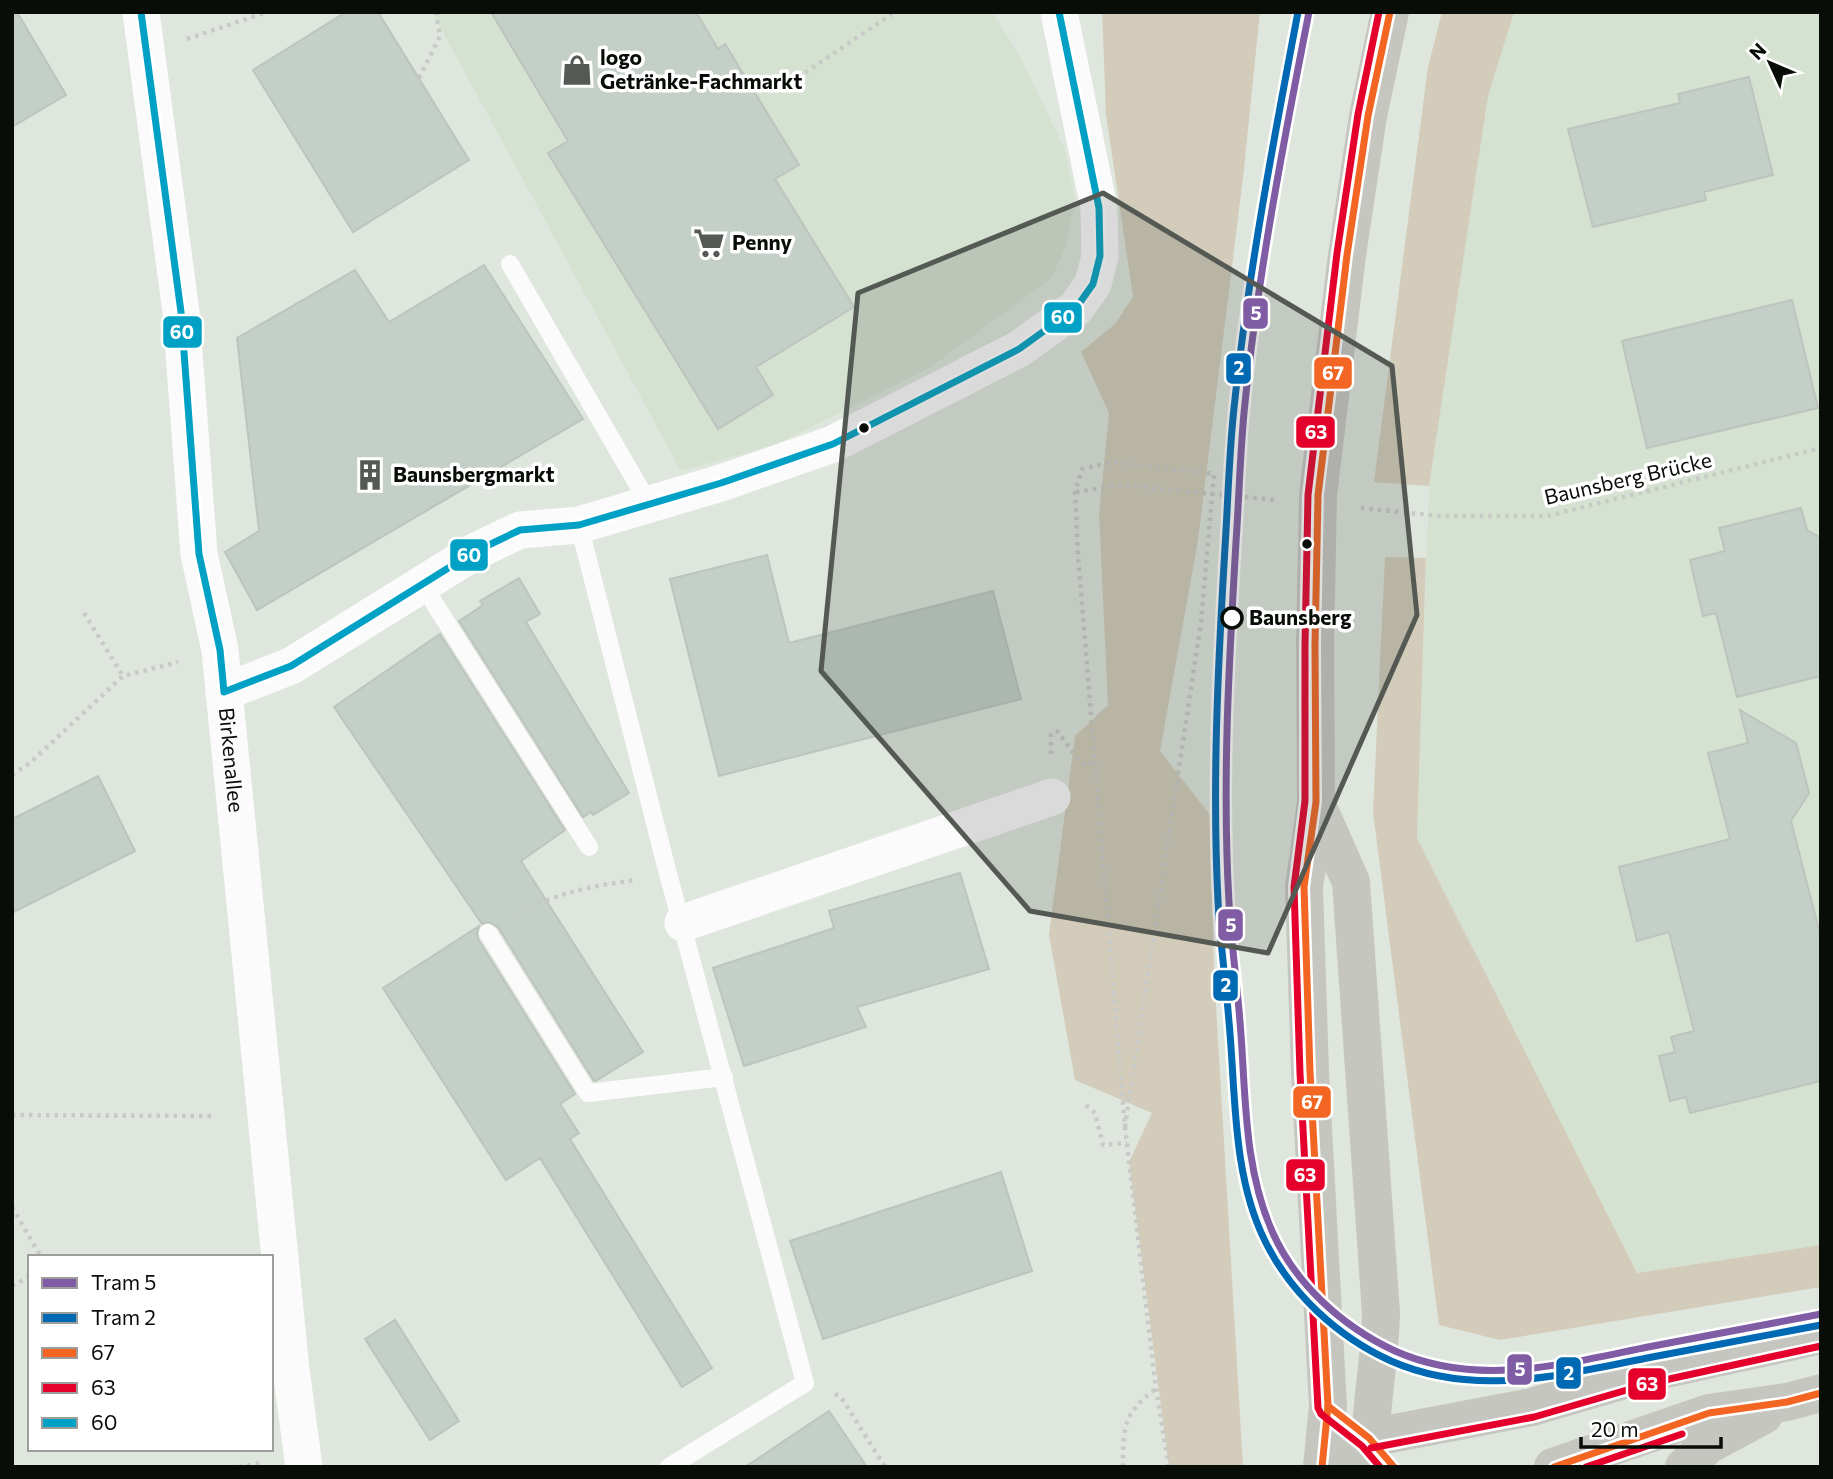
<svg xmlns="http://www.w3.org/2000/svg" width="1833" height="1479" viewBox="0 0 1833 1479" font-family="Commissioner,sans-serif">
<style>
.built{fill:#d5e2d1}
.green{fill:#d3ccba}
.building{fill:#c4cfc8;stroke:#bdc4be;stroke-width:2}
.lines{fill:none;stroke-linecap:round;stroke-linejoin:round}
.path{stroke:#c8cac7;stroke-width:4.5;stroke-dasharray:3.5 5;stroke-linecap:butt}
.service{stroke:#fafbfa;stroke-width:18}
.minor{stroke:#fafbfa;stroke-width:37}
.secondary{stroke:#c6c6c1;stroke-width:38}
.bus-1-casing{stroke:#fff;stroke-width:12}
.bus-2-casing{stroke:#fff;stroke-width:12}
.bus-3-casing{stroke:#fff;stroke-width:12}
.bus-1{stroke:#f26522;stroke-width:7}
.bus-2{stroke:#e4002b;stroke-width:7}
.bus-3{stroke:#00a1c4;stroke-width:7}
.tram-1-casing{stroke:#fff;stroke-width:12}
.tram-2-casing{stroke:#fff;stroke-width:12}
.tram-1{stroke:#7f5ca3;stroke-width:7}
.tram-2{stroke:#0069b4;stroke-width:7}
.marked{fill:#545953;fill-opacity:0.2;stroke:#545953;stroke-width:5;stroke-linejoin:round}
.bus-dot{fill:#090d08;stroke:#fff;stroke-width:2.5}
.stop-dot{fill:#fff;stroke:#090d08;stroke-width:3.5}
.labels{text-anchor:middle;stroke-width:7;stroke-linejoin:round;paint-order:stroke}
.poi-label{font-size:21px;font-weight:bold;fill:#090d08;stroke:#fff;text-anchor:start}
.street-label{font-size:21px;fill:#090d08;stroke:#fff}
.stop-label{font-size:21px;font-weight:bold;fill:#090d08;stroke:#fff;text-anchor:start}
.line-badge{stroke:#fff;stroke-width:2.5}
.badge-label{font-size:19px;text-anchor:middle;font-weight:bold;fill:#fff}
</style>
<rect width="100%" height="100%" fill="#dfe6dd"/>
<g class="built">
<path d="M432 12H992L1020 56 1065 150 1075 198 1066 246 1051 278 931 367 777 444 681 471Z"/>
<path d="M1514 12H1821V1245L1637 1273 1417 838 1429 486 1488 95Z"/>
</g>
<g class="green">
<path d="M1102 12H1260L1243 178 1198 540 1160 751 1210 815 1214 971 1243 1467H1169L1129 1162 1152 1113 1075 1080 1049 935 1075 736 1108 705 1099 514 1109 413 1081 352 1115 324 1133 297 1106 114Z"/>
<path d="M1442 12H1514L1488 96 1429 486 1374 482 1428 67Z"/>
<path d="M1385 557 1426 558 1417 838 1637 1273 1821 1245V1287L1500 1340 1439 1325 1373 812Z"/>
</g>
<g class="building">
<path d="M12 12H17L66 95 12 127Z"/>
<path d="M346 12H378L469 160 353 232 253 70Z"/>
<path d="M491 12H696L718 49 725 44 799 165 775 179 854 307 756 367 773 395 718 429 548 153 568 141Z"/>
<path d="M1749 77 1773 175 1704 192 1706 200 1593 227 1568 129 1680 103 1678 94Z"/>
<path d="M484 265 583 419 257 610 225 552 259 531 237 338 355 270 389 322Z"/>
<path d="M1792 300 1818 408 1647 448 1622 341Z"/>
<path d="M1801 508 1807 530 1821 538V676L1737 697 1716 613 1703 616 1690 560 1725 551 1719 528Z"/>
<path d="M767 555 789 643 993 591 1021 699 719 776 670 579Z"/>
<path d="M519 578 540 614 526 622 629 793 593 815 591 812 583 817 459 621 483 605 480 601Z"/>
<path d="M440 634 565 830 521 861 643 1052 597 1080 594 1081 498 927 488 922 482 924 334 707Z"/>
<path d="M1740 710 1796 743 1809 793 1791 821 1821 938V1081L1690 1113 1686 1097 1670 1101 1659 1056 1675 1052 1671 1037 1694 1031 1669 932 1637 941 1619 867 1730 839 1708 753 1748 743Z"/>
<path d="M98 776 135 851 12 913V819Z"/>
<path d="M960 873 989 969 857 1007 866 1027 744 1066 713 968 834 928 829 911Z"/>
<path d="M479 926 477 933 478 939 575 1094 560 1104 579 1133 570 1139 712 1368 682 1387 540 1158 506 1180 383 988Z"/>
<path d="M1001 1172 1032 1271 823 1339 790 1241Z"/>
<path d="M395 1320 459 1421 430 1440 365 1339Z"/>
<path d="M829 1411 867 1467H745Z"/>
</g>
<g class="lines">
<g class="path">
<path d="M187 39 267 12"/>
<path d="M419 78 440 36 436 12"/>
<path d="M791 82 892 14"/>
<path d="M1076 492 1120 485 1276 500"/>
<path d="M1361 508 1440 516H1547L1821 448"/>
<path d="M84 613 123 676"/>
<path d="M1051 754V735L1054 731 1058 732 1081 764 1095 762"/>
<path d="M12 775 31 762 123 676 178 662"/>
<path d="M516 916C551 893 596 885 637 880"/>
<path d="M1086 1105 1095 1113 1103 1145 1127 1143"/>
<path d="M12 1115 212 1116"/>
<path d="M1125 1127 1201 622 1214 474 1112 462 1082 469 1075 492 1078 555 1125 1127 1156 1389 1169 1467"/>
<path d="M12 1207 41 1257"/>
<path d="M12 1286 30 1276"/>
<path d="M835 1394 841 1397 885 1467"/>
<path d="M239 1467 262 1463"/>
<path d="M1123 1467C1123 1429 1123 1412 1156 1389"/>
</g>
<g class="service">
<path d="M510 264 649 504"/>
<path d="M579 525 666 866 805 1383 669 1467"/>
<path d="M422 584 589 847"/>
<path d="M488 933 588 1093 724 1077"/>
</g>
<g class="minor">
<path id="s1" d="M141 12 181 312 199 554 220 650 291 1370 304 1467"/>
<path d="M224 692 291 666 474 552 520 530 579 525 721 483 833 444 1019 349 1076 308 1093 284 1100 256 1099 208 1059 12"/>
<path d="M683 923 1052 797"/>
</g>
<g class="secondary">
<path d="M1316 803 1351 882 1381 1313C1380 1364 1368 1415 1371 1467"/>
<path d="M1355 1457 1369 1438 1532 1407 1648 1373 1821 1335"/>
<path d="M1322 1467 1328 1406 1310 1072 1304 887 1316 802 1315 645 1318 495 1347 255 1368 116 1390 12"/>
<path d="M1553 1467 1709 1413 1787 1402 1821 1393"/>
<path d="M1684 1467 1708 1445 1764 1415"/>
</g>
<defs>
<g id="bus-1">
<path d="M1328 1406 1369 1438 1394 1467"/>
<path d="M1322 1467 1328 1406 1310 1072 1304 887 1316 802 1315 645 1318 495 1347 255 1368 116 1390 12"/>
<path d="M1554 1467 1709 1413 1787 1402 1821 1393"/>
</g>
<g id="bus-2">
<path d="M1379 12 1358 114 1337 253 1308 495 1305 645V801L1294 887 1300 1073 1318 1408 1321 1414 1362 1446 1380 1467"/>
<path d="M1371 1448 1534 1417 1651 1383 1821 1346"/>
<path d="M1586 1467 1682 1434"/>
</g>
<path id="bus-3" d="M141 12 181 312 199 554 220 650 224 692 291 666 474 552 520 530 579 525 721 483 833 444 1019 349 1076 308 1093 284 1100 256 1099 208 1059 12"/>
</defs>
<use href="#bus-1" class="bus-1-casing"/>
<use href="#bus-2" class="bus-2-casing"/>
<use href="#bus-3" class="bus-3-casing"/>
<use href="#bus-1" class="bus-1"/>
<use href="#bus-2" class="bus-2"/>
<use href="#bus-3" class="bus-3"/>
<defs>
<path id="tram-1" d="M1309 12C1283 145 1257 279 1244 413 1240 456 1239 499 1236 542 1229 662 1222 783 1229 902 1231 942 1237 982 1240 1022 1246 1092 1243 1165 1272 1231 1295 1284 1343 1327 1395 1351 1478 1388 1564 1364 1648 1347 1706 1336 1763 1325 1821 1314"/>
<path id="tram-2" d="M1298 12C1273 143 1248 275 1234 408 1229 454 1228 501 1225 547 1218 665 1212 783 1218 901 1220 942 1226 982 1229 1022 1236 1095 1232 1174 1265 1241 1291 1294 1338 1337 1391 1361 1475 1398 1561 1375 1647 1358 1705 1347 1763 1336 1821 1325"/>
</defs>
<use href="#tram-1" class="tram-1-casing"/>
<use href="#tram-2" class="tram-2-casing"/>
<use href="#tram-1" class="tram-1"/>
<use href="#tram-2" class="tram-2"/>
</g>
<path class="marked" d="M1103 193 1392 366 1417 615 1268 953 1030 911 821 671 858 293Z"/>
<defs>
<symbol id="shop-bare" viewBox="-9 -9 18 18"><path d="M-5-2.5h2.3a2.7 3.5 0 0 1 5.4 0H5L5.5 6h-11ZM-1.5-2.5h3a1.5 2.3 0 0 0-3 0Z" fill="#545953" stroke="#fff" stroke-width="2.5" paint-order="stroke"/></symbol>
<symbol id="supermarket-bare" viewBox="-9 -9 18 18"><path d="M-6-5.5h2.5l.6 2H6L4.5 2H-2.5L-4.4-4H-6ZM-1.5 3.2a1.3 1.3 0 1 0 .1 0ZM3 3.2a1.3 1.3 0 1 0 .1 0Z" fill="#545953" stroke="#fff" stroke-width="2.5" paint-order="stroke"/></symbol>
<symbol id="building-bare" viewBox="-9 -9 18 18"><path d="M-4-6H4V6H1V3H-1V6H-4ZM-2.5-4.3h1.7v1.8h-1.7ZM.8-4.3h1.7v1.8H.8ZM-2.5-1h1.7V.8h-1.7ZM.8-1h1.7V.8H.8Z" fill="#545953" stroke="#fff" stroke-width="2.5" paint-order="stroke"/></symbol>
</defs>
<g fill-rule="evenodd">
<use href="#shop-bare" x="555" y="48" width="44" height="44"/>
<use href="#supermarket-bare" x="687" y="221" width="44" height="44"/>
<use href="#building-bare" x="348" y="453" width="44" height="44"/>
</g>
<g class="bus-dot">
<circle cx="864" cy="428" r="6"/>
<circle cx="1307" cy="544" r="6"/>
</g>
<circle class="stop-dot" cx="1232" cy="618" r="10"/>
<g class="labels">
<g class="poi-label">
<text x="600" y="65">logo<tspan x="600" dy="24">Getränke-Fachmarkt</tspan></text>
<text x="732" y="250">Penny</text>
<text x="393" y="482">Baunsbergmarkt</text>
</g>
<g class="street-label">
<text transform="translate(1628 479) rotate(-13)" y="7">Baunsberg Brücke</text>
<text dy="7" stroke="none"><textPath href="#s1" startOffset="754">Birkenallee</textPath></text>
</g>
<g class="stop-label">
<text x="1249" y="625">Baunsberg</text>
</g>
</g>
<g class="line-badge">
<rect x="1242" y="297" width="27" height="33" rx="7" fill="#7f5ca3"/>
<rect x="1043" y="301" width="40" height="33" rx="7" fill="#00a1c4"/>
<rect x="162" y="315" width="41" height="34" rx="7" fill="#00a1c4"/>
<rect x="1225" y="352" width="27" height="33" rx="7" fill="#0069b4"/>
<rect x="1313" y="356" width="40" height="34" rx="7" fill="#f26522"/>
<rect x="1295" y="415" width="41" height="34" rx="7" fill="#e4002b"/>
<rect x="449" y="538" width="40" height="34" rx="7" fill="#00a1c4"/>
<rect x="1217" y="908" width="27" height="34" rx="7" fill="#7f5ca3"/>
<rect x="1212" y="969" width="27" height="33" rx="7" fill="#0069b4"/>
<rect x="1292" y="1085" width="40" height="34" rx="7" fill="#f26522"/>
<rect x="1285" y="1158" width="41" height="34" rx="7" fill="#e4002b"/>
<rect x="1506" y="1353" width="27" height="33" rx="7" fill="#7f5ca3"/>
<rect x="1555" y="1356" width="27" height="34" rx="7" fill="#0069b4"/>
<rect x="1627" y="1367" width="40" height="34" rx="7" fill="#e4002b"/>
</g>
<g class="badge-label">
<text x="1256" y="320">5</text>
<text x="1063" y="324">60</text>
<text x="182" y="339">60</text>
<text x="1239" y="375">2</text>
<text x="1333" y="380">67</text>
<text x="1316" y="439">63</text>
<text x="469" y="562">60</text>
<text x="1231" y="932">5</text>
<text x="1226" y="992">2</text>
<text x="1312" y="1109">67</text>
<text x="1305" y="1182">63</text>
<text x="1520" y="1376">5</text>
<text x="1569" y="1380">2</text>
<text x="1647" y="1391">63</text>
</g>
<rect width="1833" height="1479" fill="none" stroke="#090d08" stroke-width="28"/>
<rect x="28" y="1255" width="245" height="196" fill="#ffffff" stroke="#9d9e9c" stroke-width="2"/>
<rect x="42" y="1278" width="35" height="10" fill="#7f5ca3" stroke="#9d9e9c" stroke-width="2"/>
<text x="91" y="1290" font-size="21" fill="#090d08">Tram 5</text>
<rect x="42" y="1313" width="35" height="10" fill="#0069b4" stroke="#9d9e9c" stroke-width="2"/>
<text x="91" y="1325" font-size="21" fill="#090d08">Tram 2</text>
<rect x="42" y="1348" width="35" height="10" fill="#f26522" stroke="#9d9e9c" stroke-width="2"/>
<text x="91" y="1360" font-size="21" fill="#090d08">67</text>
<rect x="42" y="1383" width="35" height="10" fill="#e4002b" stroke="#9d9e9c" stroke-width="2"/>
<text x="91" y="1395" font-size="21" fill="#090d08">63</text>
<rect x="42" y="1418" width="35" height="10" fill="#00a1c4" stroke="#9d9e9c" stroke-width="2"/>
<text x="91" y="1430" font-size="21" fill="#090d08">60</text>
<g transform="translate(1770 63) rotate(314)" stroke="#ffffff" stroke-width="5" paint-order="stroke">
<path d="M0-5L12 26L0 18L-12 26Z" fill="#090d08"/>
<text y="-10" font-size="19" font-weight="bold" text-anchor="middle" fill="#090d08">N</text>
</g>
<path d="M1581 1437v10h140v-10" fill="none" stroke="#090d08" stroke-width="3.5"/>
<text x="1591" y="1437" font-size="21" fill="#090d08" stroke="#ffffff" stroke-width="5" paint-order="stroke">20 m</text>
</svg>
